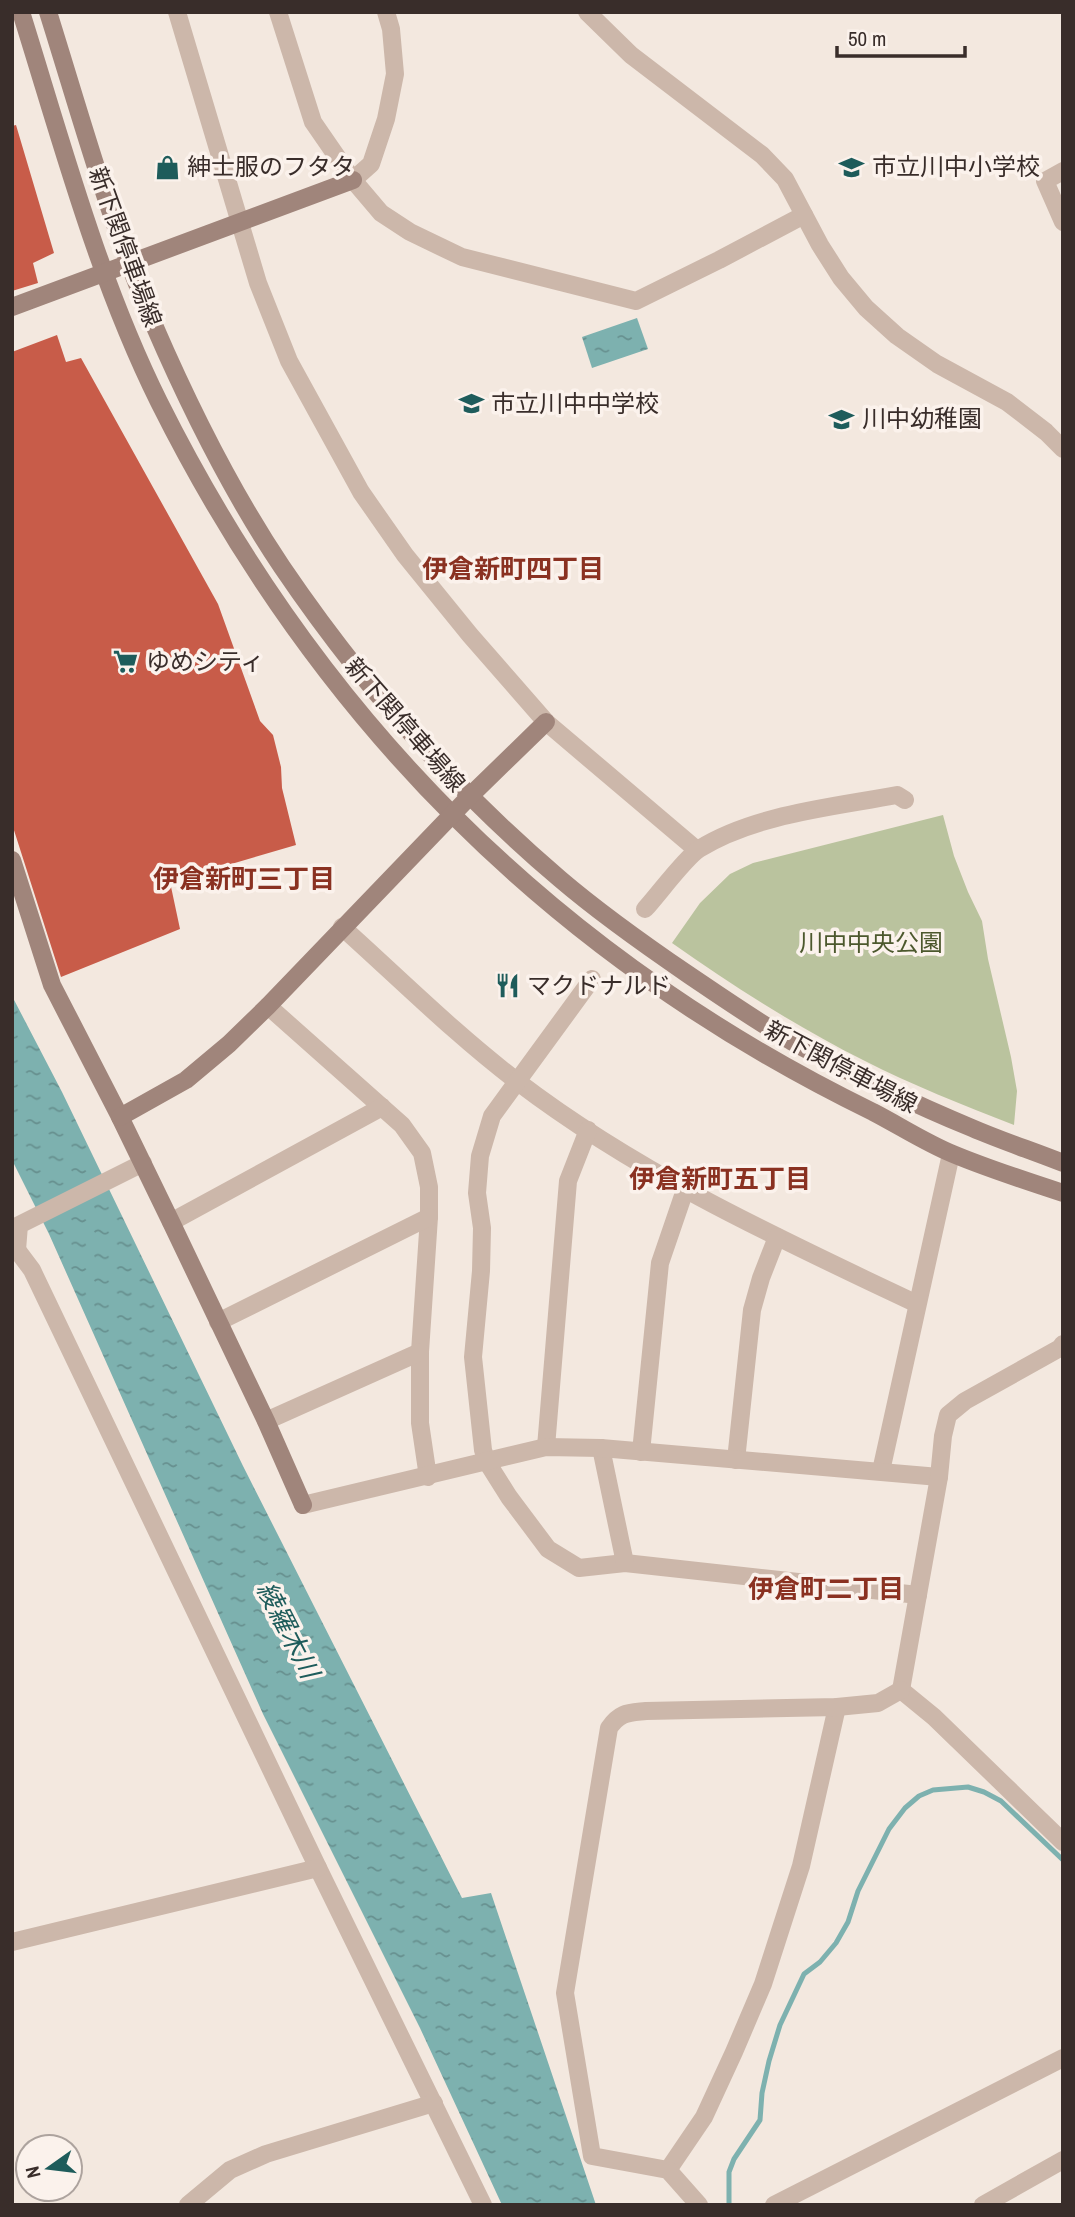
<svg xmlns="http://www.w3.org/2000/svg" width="1075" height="2217" viewBox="0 0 1075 2217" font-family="'Archivo Narrow','Noto Sans JP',sans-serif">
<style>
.park{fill:#bac39e}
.water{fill:url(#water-ripples)}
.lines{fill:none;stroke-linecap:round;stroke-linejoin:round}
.stream{stroke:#7db1af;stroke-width:5}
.building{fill:#c85c49}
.street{stroke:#ccb7aa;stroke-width:18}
.secondary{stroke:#a0857b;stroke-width:18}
.labels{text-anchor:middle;stroke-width:7;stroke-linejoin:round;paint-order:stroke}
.poi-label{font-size:24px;fill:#392d2a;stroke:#fbf2ec;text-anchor:start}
.street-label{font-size:24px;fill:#392d2a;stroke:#fbf2ec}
.park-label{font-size:24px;fill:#4c582d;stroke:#fbf2ec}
.neighbourhood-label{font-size:26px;font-weight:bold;fill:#8a3121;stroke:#fbf2ec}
.water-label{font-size:26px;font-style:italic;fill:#1e5c5b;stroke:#fbf2ec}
</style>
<defs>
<pattern id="water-ripples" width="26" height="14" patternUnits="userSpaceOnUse" patternTransform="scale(1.75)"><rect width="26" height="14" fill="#7db1af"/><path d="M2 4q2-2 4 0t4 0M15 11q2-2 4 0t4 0" fill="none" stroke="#67908f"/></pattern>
</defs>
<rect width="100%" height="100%" fill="#f3e8df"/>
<path class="park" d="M943 815 954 856 968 892 982 921 988 959 1011 1057 1017 1091 1014 1125C963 1105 912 1085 863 1060 797 1027 733 986 672 943L700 903 730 874 753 863Z"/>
<g class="water">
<path d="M637 318 648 349 592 368 582 337Z"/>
<path d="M12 996 62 1092 243 1466 462 1898 491 1893 596 2205H502L420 2028 263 1714 49 1234 12 1160Z"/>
</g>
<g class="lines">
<path class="stream" d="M729 2205V2172L734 2159 760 2120 762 2093 769 2061 780 2025 804 1974 820 1962 836 1943 848 1922 858 1891 889 1829 905 1808 919 1796 933 1790 968 1787 984 1792 1001 1801 1063 1860"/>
</g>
<g class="building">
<path d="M16 125 54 253 33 263 38 283 12 291V126Z"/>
<path d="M57 335 66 362 81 358 218 604 260 721 273 735 281 767 282 788 296 845 170 882 180 929 61 977 12 824V352Z"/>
</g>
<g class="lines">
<g class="street">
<path d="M177 12 258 283 289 361 361 492 405 555 470 635 546 722 697 850"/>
<path d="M278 12 313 122 353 180 381 213 410 232 462 257 636 301 719 260 804 215"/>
<path d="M587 12 631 55 762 155 785 179 820 245 841 278 866 308 897 336 937 364 1007 402 1046 432 1063 449"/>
<path d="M1063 171 1045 181 1063 222"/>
<path d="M353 180 371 164 386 119 395 74 391 29 386 12"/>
<path d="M645 909C658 895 685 858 699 849 755 814 834 807 897 795L905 800"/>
<path d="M342 927C400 979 456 1035 518 1082 640 1175 780 1239 917 1304"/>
<path d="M592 979 492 1116 480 1156 477 1193 482 1228 481 1271 473 1357 483 1450 487 1462 509 1497 548 1549 579 1568 625 1563 918 1595"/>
<path d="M268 1006 402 1125 422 1153 429 1187V1217L420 1352V1423L428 1477"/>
<path d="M171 1222 382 1107"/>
<path d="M12 1239 17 1250 32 1270 318 1868 483 2205"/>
<path d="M17 1250 19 1225 143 1163"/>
<path d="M218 1322 429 1217"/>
<path d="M266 1421 420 1352"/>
<path d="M546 1447 568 1181 588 1130"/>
<path d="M601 1448 625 1563"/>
<path d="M641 1452 660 1263 685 1190"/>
<path d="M736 1460 752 1310 761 1278 777 1237"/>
<path d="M881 1471 951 1154"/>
<path d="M303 1505 546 1447 601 1448 939 1477"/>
<path d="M901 1690 939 1477 943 1436 948 1415 965 1401 1060 1348 1063 1344"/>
<path d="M901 1690 934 1717 1063 1842"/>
<path d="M12 1942 318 1868"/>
<path d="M668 2170 704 2117 734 2052 763 1984 801 1866 837 1707"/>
<path d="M188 2205 230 2170 266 2154 434 2103"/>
<path d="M699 2205 668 2170 592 2156 565 1993 609 1728C620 1712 628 1713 646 1711L837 1707 878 1703 901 1690"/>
<path d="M774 2205 1063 2058"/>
<path d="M983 2205 1063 2160"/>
</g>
<g class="secondary">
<path d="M21 12C62 143 98 279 159 402 318 720 553 956 873 1112 900 1126 926 1143 953 1154 989 1169 1026 1181 1063 1193"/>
<path d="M48 12C81 117 110 224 154 325 189 406 233 494 282 567 360 682 454 789 560 879 601 914 645 945 689 975 723 998 756 1021 791 1041 850 1073 911 1103 972 1128 1002 1141 1033 1151 1063 1163"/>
<path d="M12 307 353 180"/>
<path d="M12 860 52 985 120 1117 171 1222 266 1421 303 1505"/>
<path d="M120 1117 186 1080 229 1044 268 1006 470 796 546 722"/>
</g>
</g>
<defs>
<symbol id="shop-bare" viewBox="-9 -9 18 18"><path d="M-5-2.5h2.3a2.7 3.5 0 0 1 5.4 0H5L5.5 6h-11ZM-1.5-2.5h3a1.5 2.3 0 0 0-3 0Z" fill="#1e5c5b" stroke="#fbf2ec" stroke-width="2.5" paint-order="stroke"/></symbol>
<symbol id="school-bare" viewBox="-9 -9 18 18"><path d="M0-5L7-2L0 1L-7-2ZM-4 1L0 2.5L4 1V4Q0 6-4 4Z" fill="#1e5c5b" stroke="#fbf2ec" stroke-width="2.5" paint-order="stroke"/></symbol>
<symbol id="supermarket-bare" viewBox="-9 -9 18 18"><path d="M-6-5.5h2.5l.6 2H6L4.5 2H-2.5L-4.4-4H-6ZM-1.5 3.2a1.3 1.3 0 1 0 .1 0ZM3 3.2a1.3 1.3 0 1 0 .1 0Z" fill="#1e5c5b" stroke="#fbf2ec" stroke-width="2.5" paint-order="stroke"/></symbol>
<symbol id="restaurant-bare" viewBox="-9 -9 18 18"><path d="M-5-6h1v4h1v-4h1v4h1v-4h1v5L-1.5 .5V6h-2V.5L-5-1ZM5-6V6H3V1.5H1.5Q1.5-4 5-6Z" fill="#1e5c5b" stroke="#fbf2ec" stroke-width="2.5" paint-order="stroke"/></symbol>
</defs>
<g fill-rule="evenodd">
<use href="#shop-bare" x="150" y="150" width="35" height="35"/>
<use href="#school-bare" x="834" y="150" width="35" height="35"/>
<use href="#school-bare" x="454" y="386" width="35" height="35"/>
<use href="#school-bare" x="824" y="402" width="35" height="35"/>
<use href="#supermarket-bare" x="108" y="644" width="35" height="35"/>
<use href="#restaurant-bare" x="490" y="968" width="35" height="35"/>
</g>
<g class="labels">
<g class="poi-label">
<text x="187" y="175">紳士服のフタタ</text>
<text x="872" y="175">市立川中小学校</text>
<text x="491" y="412">市立川中中学校</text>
<text x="862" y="427">川中幼稚園</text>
<text x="146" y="670">ゆめシティ</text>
<text x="527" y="994">マクドナルド</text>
</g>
<g class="street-label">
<text transform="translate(125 247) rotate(70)" y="8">新下関停車場線</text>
<text transform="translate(405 725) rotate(49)" y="8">新下関停車場線</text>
<text transform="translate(841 1067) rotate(28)" y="8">新下関停車場線</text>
</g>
<g class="park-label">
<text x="871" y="951">川中中央公園</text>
</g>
<g class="neighbourhood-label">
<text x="513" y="578">伊倉新町四丁目</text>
<text x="244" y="888">伊倉新町三丁目</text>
<text x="720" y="1188">伊倉新町五丁目</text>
<text x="826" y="1598">伊倉町二丁目</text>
</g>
<g class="water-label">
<text transform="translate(288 1630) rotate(63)" y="9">綾羅木川</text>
</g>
</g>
<rect width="1075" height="2217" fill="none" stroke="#392d2a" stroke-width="28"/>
<g transform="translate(49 2168) rotate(256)"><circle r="33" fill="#fbf2ec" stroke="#ada39e" stroke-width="2"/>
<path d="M0-5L12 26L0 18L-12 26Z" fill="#1e5c5b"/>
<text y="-10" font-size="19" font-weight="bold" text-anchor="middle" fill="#392d2a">N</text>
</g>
<path d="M837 46v10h128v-10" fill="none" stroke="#392d2a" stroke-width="3.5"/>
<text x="848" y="46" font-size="21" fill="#392d2a" stroke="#fbf2ec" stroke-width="5" paint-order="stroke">50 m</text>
</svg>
